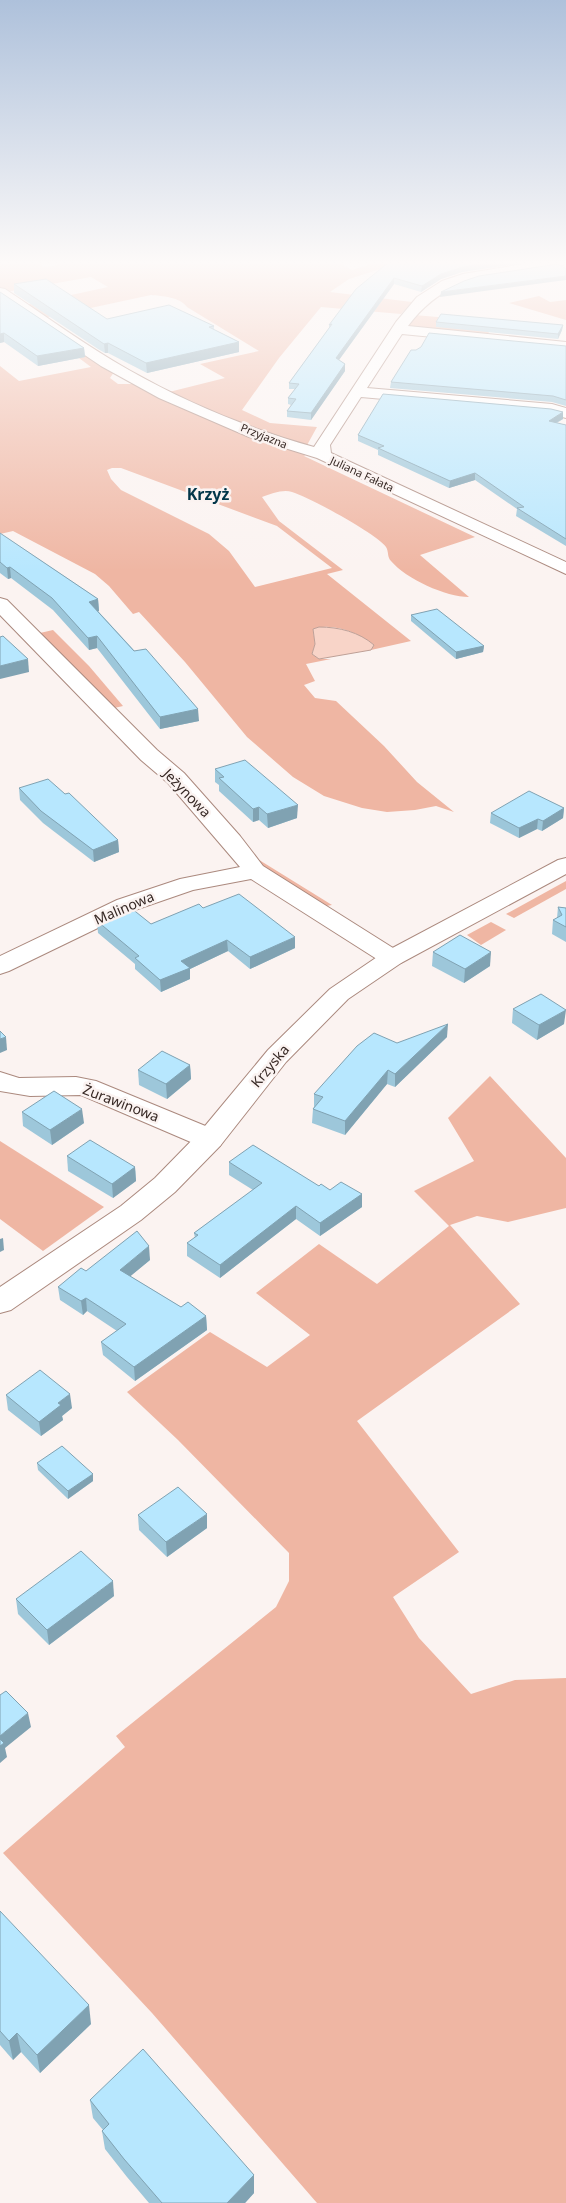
<svg xmlns="http://www.w3.org/2000/svg" width="566" height="2203" viewBox="0 0 566 2203" font-family="'Noto Sans',sans-serif">
<style>
.green{fill:#efb6a3;fill-rule:evenodd}
.water{fill:#f8d4c8;stroke:#bea097}
.lines{fill:none;stroke-linecap:round;stroke-linejoin:round}
.minor-casing{stroke:#ab897e;stroke-width:2}
.tertiary-casing{stroke:#ab897e;stroke-width:2}
.minor{fill:#fff;fill-rule:evenodd}
.tertiary{fill:#fff;fill-rule:evenodd}
.wall{fill:#9dc7da}
.shaded-wall{fill:#80a2b2}
.building{fill:#b7e7fe;stroke:#80a2b2}
.labels{text-anchor:middle;stroke-width:5;stroke-linejoin:round;paint-order:stroke}
.far-street-label{font-size:11px;fill:#362824;stroke:#fbf3f1}
.street-label{font-size:14px;fill:#362824;stroke:#fbf3f1}
.far-district-label{font-size:16px;font-weight:bold;fill:#023649;stroke:#fbf3f1}
</style>
<rect width="100%" height="100%" fill="#fbf3f1"/>
<g class="green">
<path d="M0 262H37L45 267 75 262H338L352 270 377 262H402L349 279 330 292 412 302 401 314 321 307 279 358 242 410 270 423 317 427 306 447 266 434 169 392 225 378 200 364 259 351 187 307C180 297 162 296 151 295L44 318 25 305 108 287 91 277 6 292 0 288Z"/>
<path d="M539 296 550 302 566 300V320L509 303Z"/>
<path d="M414 315 496 322 487 335 408 327Z"/>
<path d="M71 352 88 355 114 372 110 378 118 384H134L307 454 304 456 475 537 420 555 469 597C446 597 406 579 391 561 387 557 389 552 386 547 377 534 309 497 292 492 283 489 271 494 262 497L279 521 343 570 327 574 411 641 371 650 374 645C359 633 332 622 313 629L315 644 312 654 319 659H331L306 664 315 681 304 685 315 698 336 701 384 746 417 782 454 812 436 806 415 810 387 812 362 808 324 796 293 777 247 737 185 662 139 612 133 614 109 586 95 574 13 531 0 534V366L19 381 91 367ZM112 468H121L277 526 332 568 255 587 229 551 209 534 121 490 111 479 107 470Z"/>
<path d="M53 630 89 666 123 706 110 709 40 633Z"/>
<path d="M256 858 332 905 321 907 274 879Z"/>
<path d="M566 881V889L514 918 506 914Z"/>
<path d="M491 922 506 930 481 945 467 935Z"/>
<path d="M490 1076 566 1158V1208L508 1222 477 1216 450 1225 520 1304 357 1421 459 1552 393 1597 419 1638 471 1694 515 1680 566 1678V2203H317L152 2013 3 1853 125 1747 116 1736 276 1607 289 1581V1553L178 1440 127 1392 210 1332 267 1367 310 1335 256 1293 319 1244 377 1284 449 1226 414 1191 474 1161 448 1118Z"/>
<path d="M0 1141 104 1207 43 1251 0 1219Z"/>
</g>
<path class="water" d="M319 627C339 627 359 632 374 645L371 650 319 659 312 654 315 644 313 629Z"/>
<g class="lines">
<defs>
<g id="minor">
<path d="M536 262H566V264C556 268 543 269 532 271 478 279 444 279 408 326L566 342V350L402 334 367 388 552 404 566 408V418L551 414 361 397 330 445 331 453 566 562V574L317 458 249 437 159 398 101 366 0 298V288L5 289C46 316 86 346 129 370 187 403 250 429 314 447L396 322 417 297 442 281 463 274Z"/>
<path d="M0 598 7 600 157 750 184 773 240 836 263 866 401 953 404 958 401 963 392 965 383 963 251 879 193 890 135 910 9 971 0 974V956L117 900 180 879 240 867 168 783 141 760 0 615Z"/>
<path d="M0 1072 19 1078 76 1077 96 1081 220 1132 224 1139 220 1146 210 1148 200 1146 81 1095 30 1096 0 1091Z"/>
</g>
<path id="tertiary" d="M566 858V874L401 963 348 999 286 1062 220 1146 175 1192 141 1220 11 1310 0 1313V1287L121 1206 155 1178 200 1132 268 1050 330 989 383 953 558 860Z"/>
</defs>
<use href="#minor" class="minor-casing"/>
<use href="#tertiary" class="tertiary-casing"/>
<use href="#minor" class="minor"/>
<use href="#tertiary" class="tertiary"/>
</g>
<g class="wall">
<path d="M389 262H410L409 263 411 262H529L462 272 441 279 421 292 394 284 339 360 345 364V371L311 420 287 417V411L291 405 288 404V398L295 389H289V383L329 328V325Z"/>
<path d="M14 284 107 319 214 326V330L239 342V352L147 373 108 353H105L98 349 14 293Z"/>
<path d="M0 292 84 348 85 357 38 366 4 342 0 343Z"/>
<path d="M436 322 563 325 562 330 558 339 436 327Z"/>
<path d="M566 346V406L552 402 390 388 391 382 416 350Z"/>
<path d="M563 419 557 423 566 425V546L516 516 517 509 475 480 449 488 378 455V450L358 441V435Z"/>
<path d="M0 533 98 599 99 611H98L199 721 160 729 97 648 89 650 53 610 11 578 8 579 0 573Z"/>
<path d="M411 615 484 646 483 652 456 659 411 621Z"/>
<path d="M215 769 297 818 268 828 259 820 253 822 219 791V785L215 782Z"/>
<path d="M19 788 118 840 119 852 94 862 43 823 20 800Z"/>
<path d="M564 808 563 818 542 831 537 829 519 838 490 823 491 813Z"/>
<path d="M558 907 566 908V942L552 934 553 920 557 918Z"/>
<path d="M203 908 295 948 250 969 228 951 190 969V979L161 992 135 969V964L98 933 97 921 151 924Z"/>
<path d="M433 952 490 966 464 983 432 966Z"/>
<path d="M513 1009 564 1024 537 1040 512 1023Z"/>
<path d="M447 1037 395 1087 387 1084 345 1135 312 1123 313 1109 314 1107V1094L397 1043Z"/>
<path d="M190 1065 191 1079 167 1099 139 1085 138 1070Z"/>
<path d="M22 1112 84 1123 52 1145 23 1126Z"/>
<path d="M67 1156 135 1167 136 1181 113 1198 68 1171Z"/>
<path d="M229 1162 319 1186 330 1190 362 1194V1207L320 1236 296 1219 220 1278 187 1256V1243L195 1238 194 1233 253 1190 229 1175Z"/>
<path d="M150 1260 130 1276 181 1307 206 1316 207 1330 135 1381 103 1355 101 1342 117 1331 87 1311 83 1315 60 1300 58 1287 86 1271Z"/>
<path d="M6 1395 72 1408 62 1416 63 1420 41 1436 8 1410Z"/>
<path d="M37 1463 93 1481 68 1499 38 1470Z"/>
<path d="M138 1515 207 1528 167 1557 139 1530Z"/>
<path d="M114 1596 49 1645 18 1614 16 1599Z"/>
<path d="M0 1911 91 2024 40 2073 21 2052 13 2060 0 2045Z"/>
<path d="M90 2100 254 2175V2193L245 2203H149L127 2177 105 2149 102 2131 103 2130 93 2118Z"/>
</g>
<g class="shaded-wall">
<path d="M492 262H529L462 272 441 279 421 292 422 286 441 274 463 267Z"/>
<path d="M566 276V280L440 297 441 292Z"/>
<path d="M394 278V284L336 364V358Z"/>
<path d="M563 325 562 330 558 339V334Z"/>
<path d="M4 333V342L0 343V334Z"/>
<path d="M239 342V352L147 373 146 363Z"/>
<path d="M108 343V353H105L104 344Z"/>
<path d="M84 348 85 357 38 366 37 356Z"/>
<path d="M345 364V371L311 420V413Z"/>
<path d="M563 412V419L548 427 549 421Z"/>
<path d="M475 473V480L449 488 450 481Z"/>
<path d="M10 567 11 578 8 579 7 568Z"/>
<path d="M98 599 99 611 90 613 89 602Z"/>
<path d="M97 636V648L89 650 88 638Z"/>
<path d="M484 646 483 652 456 659V652Z"/>
<path d="M28 659 29 672 0 679V666Z"/>
<path d="M198 709 199 721 160 729V717Z"/>
<path d="M298 805 297 818 268 828 267 814Z"/>
<path d="M259 807V820L253 822V809Z"/>
<path d="M564 808 563 818 542 831 543 821Z"/>
<path d="M538 819 537 829 519 838V828Z"/>
<path d="M118 840 119 852 94 862 93 850Z"/>
<path d="M295 937V948L250 969V957Z"/>
<path d="M227 940 228 951 190 969V979L161 992 160 980 181 961Z"/>
<path d="M491 952 490 966 464 983 465 969Z"/>
<path d="M566 1010 564 1024 537 1040 539 1025Z"/>
<path d="M448 1024 447 1037 395 1087V1074Z"/>
<path d="M6 1037 7 1050 0 1053V1039Z"/>
<path d="M190 1065 191 1079 167 1099 166 1084Z"/>
<path d="M388 1070 387 1084 345 1135V1121Z"/>
<path d="M82 1109 84 1123 52 1145 50 1130Z"/>
<path d="M135 1167 136 1181 113 1198 112 1184Z"/>
<path d="M362 1194V1207L320 1236V1223Z"/>
<path d="M296 1206V1219L220 1278V1265Z"/>
<path d="M3 1238 4 1250 0 1252V1239Z"/>
<path d="M149 1246 150 1260 121 1284 120 1270Z"/>
<path d="M86 1298 87 1311 83 1315 81 1301Z"/>
<path d="M206 1316 207 1330 135 1381 134 1367Z"/>
<path d="M70 1394 72 1408 62 1416 63 1420 41 1436 39 1422 58 1403Z"/>
<path d="M93 1474V1481L68 1499V1491Z"/>
<path d="M207 1514V1528L167 1557 166 1542Z"/>
<path d="M113 1581 114 1596 49 1645 47 1630Z"/>
<path d="M28 1713 31 1727 5 1748 7 1757 0 1763V1736Z"/>
<path d="M89 2005 91 2024 40 2073 37 2055Z"/>
<path d="M17 2033 21 2052 13 2060 9 2041Z"/>
<path d="M254 2175V2193L245 2203H227Z"/>
</g>
<g class="building">
<path d="M389 262H406L404 264 411 262H492L463 267 441 274 422 286 394 278 336 358 345 364 311 413 287 411 296 399 288 398 299 384 289 383 332 324 329 325 356 289Z"/>
<path d="M558 264 566 269V276L441 292 464 281 479 276Z"/>
<path d="M46 279 107 319 169 305 214 326 209 327 239 342 146 363 108 343 104 344 14 284Z"/>
<path d="M0 292 84 348 37 356 4 333 0 334Z"/>
<path d="M441 314 563 325 558 334 436 322Z"/>
<path d="M429 333 566 346V400L553 396 391 382 411 350H416L421 347Z"/>
<path d="M383 394 551 409 563 412 549 421 566 425V539L517 508 524 507 475 473 450 481 378 448 384 446 358 435Z"/>
<path d="M0 533 98 599 89 602 134 651 146 649 198 709 160 717 97 636 88 638 52 598 10 567 7 568 0 562Z"/>
<path d="M437 609 484 646 456 652 411 615Z"/>
<path d="M3 636 28 659 0 666V637Z"/>
<path d="M245 760 298 805 267 814 259 807 253 809 219 778 224 777 215 769Z"/>
<path d="M48 779 65 794 69 793 118 840 93 850 41 811 19 788Z"/>
<path d="M529 791 564 808 543 821 538 819 519 828 491 813Z"/>
<path d="M239 894 295 937 250 957 227 940 181 961 190 968 160 980 135 958 139 956 97 921 131 908 151 924 199 904 203 908Z"/>
<path d="M558 907 566 908V927L553 920 562 915Z"/>
<path d="M460 935 491 952 465 969 433 952Z"/>
<path d="M541 994 566 1010 539 1025 513 1009Z"/>
<path d="M448 1024 395 1074 388 1070 345 1121 313 1109 323 1097 314 1094 357 1046 374 1033 397 1043Z"/>
<path d="M0 1031 6 1037 0 1039Z"/>
<path d="M162 1051 190 1065 166 1084 138 1070Z"/>
<path d="M54 1091 82 1109 50 1130 22 1112Z"/>
<path d="M90 1140 135 1167 112 1184 67 1156Z"/>
<path d="M253 1145 319 1186 321 1184 330 1190 341 1182 362 1194 320 1223 296 1206 220 1265 187 1243 198 1235 194 1233 262 1183 229 1162Z"/>
<path d="M137 1231 149 1246 120 1270 181 1307 188 1302 206 1316 134 1367 101 1342 126 1324 86 1298 81 1301 58 1287 81 1268 86 1271Z"/>
<path d="M40 1370 70 1394 58 1403 61 1405 39 1422 6 1395Z"/>
<path d="M62 1446 93 1474 68 1491 37 1463Z"/>
<path d="M178 1487 207 1514 166 1542 138 1515Z"/>
<path d="M81 1551 113 1581 47 1630 16 1599Z"/>
<path d="M6 1691 28 1713 0 1736V1695Z"/>
<path d="M0 1739 4 1743 0 1746Z"/>
<path d="M0 1911 89 2005 37 2055 17 2033 9 2041 0 2031Z"/>
<path d="M143 2049 254 2175 227 2203H162L124 2159 102 2131 109 2124 90 2100Z"/>
</g>
<linearGradient id="sky" x2="0" y2="1"><stop stop-color="#aec1db"/><stop offset="0.46" stop-color="#fdfaf9"/><stop offset="1" stop-color="#fdfaf9" stop-opacity="0"/></linearGradient>
<rect width="566" height="571" fill="url(#sky)"/>
<g class="labels">
<g class="far-street-label">
<text transform="translate(264 436) rotate(22)" y="4">Przyjazna</text>
<text transform="translate(362 474) rotate(25)" y="4">Juliana Fałata</text>
</g>
<g class="street-label">
<text transform="translate(187 793) rotate(46)" y="5">Jeżynowa</text>
<text transform="translate(124 908) rotate(-23)" y="5">Malinowa</text>
<text transform="translate(270 1066) rotate(-50)" y="5">Krzyska</text>
<text transform="translate(121 1103) rotate(21)" y="5">Żurawinowa</text>
</g>
<g class="far-district-label">
<text x="208" y="500">Krzyż</text>
</g>
</g>
</svg>
